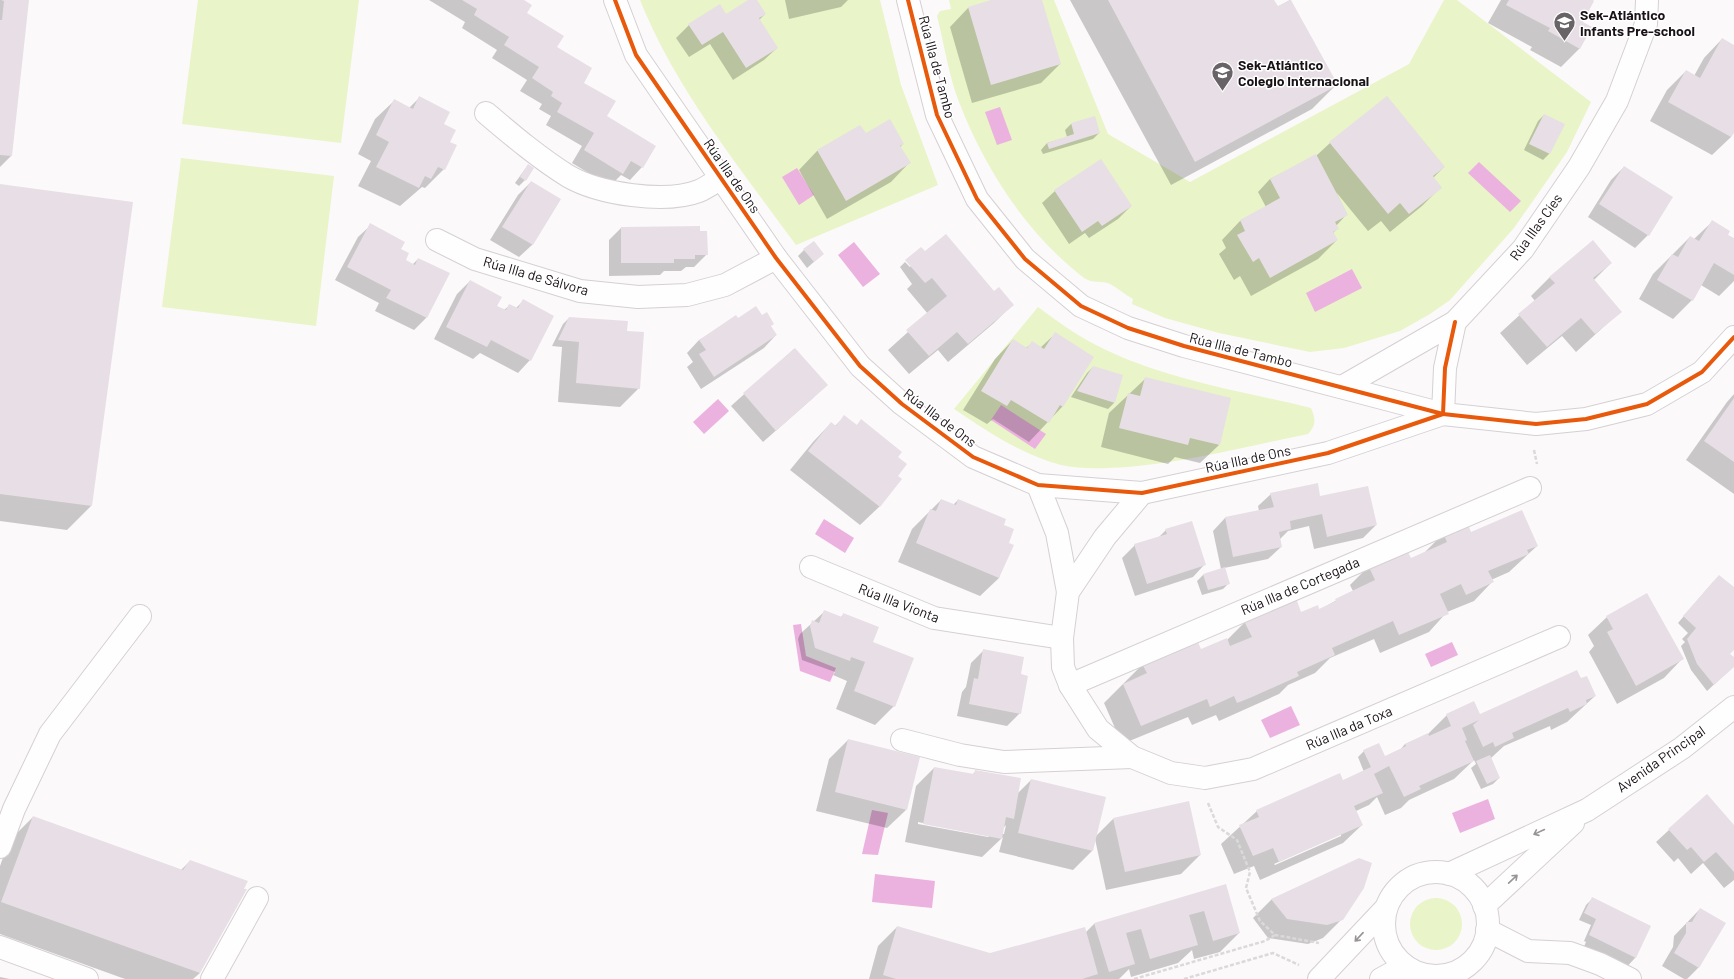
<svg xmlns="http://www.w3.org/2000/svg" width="1734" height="979" viewBox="0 0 1734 979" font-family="Barlow,sans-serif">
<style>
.green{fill:#e9f4c8}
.water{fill:#ebb2df}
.shadow{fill:#0003;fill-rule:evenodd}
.building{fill:#e7dfe5}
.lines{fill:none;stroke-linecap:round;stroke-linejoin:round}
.minor-casing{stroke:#d5d0d3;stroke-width:24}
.path{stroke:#dadada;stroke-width:2.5;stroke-dasharray:4 2;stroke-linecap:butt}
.minor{stroke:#fffefe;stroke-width:22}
.cycleway-casing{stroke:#fff;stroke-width:6}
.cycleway{stroke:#e8590c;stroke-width:4}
.oneway{stroke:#989496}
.labels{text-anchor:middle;stroke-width:3;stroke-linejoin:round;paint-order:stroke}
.poi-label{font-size:14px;font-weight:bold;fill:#191217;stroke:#fff;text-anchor:start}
.street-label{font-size:14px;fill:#191217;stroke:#fff}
</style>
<rect width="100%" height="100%" fill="#fcf9fb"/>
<g class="green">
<path d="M198 0H359L341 143 182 124Z"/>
<path d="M640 0H880L901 85 938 185 796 245C740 168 675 88 640 0Z"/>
<path d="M949 0H1054L1108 134 1190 182 1409 64 1444 0H1457L1591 102 1567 152 1514 228 1450 300 1430 314 1400 331 1344 348 1310 352 1219 333 1165 318 1132 304 1133 299C1125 295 1118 288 1110 284 1102 280 1093 284 1084 278 1026 233 985 169 959 102 949 77 944 43 937 16L940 11 951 9Z"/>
<path d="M181 158 334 176 316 326 162 307Z"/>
<path d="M1038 307C1057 321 1076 335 1096 345 1161 379 1241 391 1311 408 1316 420 1316 425 1308 434 1248 446 1189 462 1128 467 1106 468 1083 470 1061 465 1021 454 988 432 954 409Z"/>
<circle cx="1436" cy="924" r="26"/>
</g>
<g class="water">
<path d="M1000 107 1012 140 997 145 985 112Z"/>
<path d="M1479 162 1521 201 1510 212 1468 173Z"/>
<path d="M797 168 814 195 799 205 782 177Z"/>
<path d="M854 242 880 274 863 287 838 255Z"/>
<path d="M1352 269 1362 288 1315 312 1306 293Z"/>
<path d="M718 399 729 411 704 434 693 422Z"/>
<path d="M1001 405 1046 434 1035 449 991 420Z"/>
<path d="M824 519 854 538 845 553 815 534Z"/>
<path d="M801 624 806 656 836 668 830 682 800 671 793 625Z"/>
<path d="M1452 642 1458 655 1431 667 1425 654Z"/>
<path d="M1291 706 1300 725 1270 738 1261 720Z"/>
<path d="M1488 799 1495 819 1460 833 1452 813Z"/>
<path d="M872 810 888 813 878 855 862 854Z"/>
<path d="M875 874 935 881 932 908 872 902Z"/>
</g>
<g class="shadow">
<path d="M0 0H28L11 156 0 167Z"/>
<path d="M429 0H522L526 14 555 47 583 83 642 167 630 180 621 175 610 186 572 163 582 146 546 125 551 116 539 109 542 104 520 91 527 80 492 58 497 50 462 28 465 22Z"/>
<path d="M750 0H756L765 14 759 20 777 48 764 60 733 80 710 44 689 57 676 38 689 25 726 15Z"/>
<path d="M785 0H848L841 7 789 19Z"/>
<path d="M995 0H1041L1060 64 1041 83 972 103 950 27 968 8Z"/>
<path d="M1070 0H1273L1277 7 1290 0 1336 85 1312 109 1171 185Z"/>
<path d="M1501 0H1591L1581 23 1580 48 1561 67 1530 50 1532 47 1488 23Z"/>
<path d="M1722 39 1734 46V131L1731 137 1712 155 1650 121 1667 90 1686 71 1694 76 1704 58Z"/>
<path d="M1387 97 1444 167 1433 178 1441 187 1422 206 1390 232 1381 221 1368 231 1336 192 1347 214 1336 226 1337 229 1333 233 1337 240 1318 259 1251 296 1240 276 1234 280 1219 254 1226 248 1222 240 1240 221 1266 207 1258 192 1270 179 1316 156 1330 143Z"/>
<path d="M419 98 443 124 449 142 444 169 425 188 422 187 400 206 358 186 371 161 358 154 375 119 394 101 409 108Z"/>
<path d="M1544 115 1564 125 1549 154 1543 160 1524 150 1538 121Z"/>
<path d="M1094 117 1099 133 1093 139 1043 154 1041 150 1047 143 1067 137 1065 130 1071 124Z"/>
<path d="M860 126 865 135 903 144 900 147 909 163 891 182 827 219 799 170 817 151Z"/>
<path d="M528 165 525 180 519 186 515 183Z"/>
<path d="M1624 167 1648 235 1635 248 1588 217 1611 180Z"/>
<path d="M531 182 560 200 532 245 519 257 490 240 518 195Z"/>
<path d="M0 185 91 506 67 530 0 521Z"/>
<path d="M1055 191 1131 206 1118 219 1089 238 1085 233 1069 244 1042 203Z"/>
<path d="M1712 222 1727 235 1734 239V281L1719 296 1701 285 1692 300 1673 319 1639 299 1653 274 1690 237 1694 239Z"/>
<path d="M371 225 400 250 405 261 412 265 418 259 448 274 426 318 414 330 375 311 379 303 335 280 358 237Z"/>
<path d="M621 228 699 232 707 254 694 267H686L681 271H664L660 275 609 276V240Z"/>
<path d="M804 250 823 254 807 268 798 256Z"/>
<path d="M925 252 994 292 1012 305 994 323 948 362 938 350 909 374 888 350 928 314 907 289 912 284 900 267 905 262 910 267Z"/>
<path d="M1611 263 1594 280 1620 312 1576 352 1562 336 1527 365 1500 333 1535 301 1531 296 1550 277Z"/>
<path d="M470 281 496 306 504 310 510 305 516 308 523 301 530 360 518 373 480 353 473 359 434 339 457 294Z"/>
<path d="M569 318 626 332 639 388 620 407 558 402 562 347 552 346 563 324Z"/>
<path d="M737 319 770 326 776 335 764 348 701 389 687 367 693 362 687 353 699 340Z"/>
<path d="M1055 334 1092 357 1062 407 1029 442 993 419 987 424 963 410 995 359 1013 340 1026 348 1032 343 1040 348Z"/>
<path d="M794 349 814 397 763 442 731 406Z"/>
<path d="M1093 367 1122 376 1114 403 1108 409 1071 397 1087 373Z"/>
<path d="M1145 379 1219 445 1200 463 1175 457 1168 464 1101 447 1109 413Z"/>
<path d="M1734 394V494L1686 460 1727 402Z"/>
<path d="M844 417 856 426 861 421 897 457V476L901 479 879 507 860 525 790 470 813 442 831 423 835 426Z"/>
<path d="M1271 494 1320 497 1376 525 1363 538 1314 549 1309 526 1288 531 1279 540 1281 547 1268 559 1224 568 1229 583 1223 589 1202 595 1197 581 1203 575 1221 569 1213 531 1225 518 1259 511 1258 506Z"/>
<path d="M941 500 953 505 958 500 1002 525 1007 544 999 578 980 596 898 562 912 529Z"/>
<path d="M1166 530 1205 564 1193 577 1135 596 1122 558 1135 545 1158 538Z"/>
<path d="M1470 533 1537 546 1509 572 1491 580 1492 582 1474 601 1447 612 1429 632 1380 653 1374 639 1330 658 1315 673 1288 685 1279 694 1219 721 1216 715 1192 725 1188 717 1122 744 1104 703 1143 664 1200 651 1227 640 1245 622 1319 610 1353 591 1350 585 1369 566 1396 559H1411L1425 552 1443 534Z"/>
<path d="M1713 582 1734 589V648L1726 657 1734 659V666L1707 691 1691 670 1681 646 1685 642 1682 639 1688 633 1678 623Z"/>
<path d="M824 612 840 618 843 615 872 643 894 706 875 725 836 709 847 681 833 675 835 672 802 660 798 639 800 634Z"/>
<path d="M1607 617 1682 659 1664 678 1617 704 1589 652 1594 646 1588 635Z"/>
<path d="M984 650 1020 675V713L1007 726 957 716 962 692 966 687 971 663Z"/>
<path d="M1580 679 1595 696 1567 722 1551 730 1550 726 1504 746 1491 758 1499 778 1493 784 1481 789 1471 768 1476 764 1474 760 1454 779 1409 800 1401 808 1385 815 1377 797 1369 805 1356 811 1362 825 1343 843 1260 880 1254 866 1234 874 1221 844 1257 811 1343 781 1364 772 1358 757 1364 751 1384 757 1400 750 1405 744 1428 734 1447 715H1479ZM1341 834V836L1275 865 1274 864Z"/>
<path d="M848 740 906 810 887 828 816 811 829 759Z"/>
<path d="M934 768 972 775 976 771 1017 794 1031 780 1095 837 1113 819 1200 855 1181 874 1106 890 1095 839 1092 851 1073 870 999 852 1003 837 982 857 905 842 916 786ZM918 822 989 836 988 837 918 824ZM1006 825 1004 834H1002L1003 828Z"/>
<path d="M33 817 181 870 190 861 200 973 193 979H125L0 934V866L9 841Z"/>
<path d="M1734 826V880L1724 888 1703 863 1691 874 1678 858 1674 862 1656 842 1669 830Z"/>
<path d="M1225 886 1239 933 1220 952 1194 959 1192 950 1178 963 1131 977 1129 969 1119 979H869L878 946 897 927 990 954 1085 933 1094 924Z"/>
<path d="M1272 899 1342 919 1323 938 1308 944 1268 938 1253 918Z"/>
<path d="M1592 899 1650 926 1635 958 1623 971 1582 951 1586 942 1584 941 1591 925 1579 920 1586 905Z"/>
<path d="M1700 909 1725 923 1698 968 1687 979H1684L1662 966 1673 947 1674 936Z"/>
<path d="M0 977 10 979H0Z"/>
</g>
<g class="building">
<path d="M1 0H29L12 156 0 155V20H2L4 1Z"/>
<path d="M462 0H524L532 5 527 13 564 36 557 47 592 68 584 83 616 101 607 116 656 146 643 168 631 161 623 174 584 150 594 133 557 112 562 103 551 96 553 92 532 78 539 67 504 45 509 37 474 15 477 9Z"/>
<path d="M748 0H757L766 14 759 18 778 48 746 68 723 32 702 45 688 24 720 4 726 14Z"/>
<path d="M991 0H1042L1061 64 991 85 968 7Z"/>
<path d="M1108 0H1274L1278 6 1291 0 1338 85 1195 162Z"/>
<path d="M1509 0H1593L1594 1 1583 22 1592 27 1580 49 1548 31 1550 28 1506 5Z"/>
<path d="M1722 38 1734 45V133L1731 137 1668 102 1686 70 1700 78Z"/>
<path d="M419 96 450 112 444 124 456 130 450 142 457 145 445 170 438 167 431 179 425 176 419 188 376 167 389 142 376 135 394 99 413 109Z"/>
<path d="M1387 96 1445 167 1433 176 1442 188 1409 214 1400 203 1388 214 1329 142Z"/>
<path d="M1544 114 1565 124 1550 154 1529 144Z"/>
<path d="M1095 116 1100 133 1049 149 1047 143 1074 134 1071 123Z"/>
<path d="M890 119 904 144 900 146 911 163 846 201 817 150 860 125 866 133Z"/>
<path d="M1316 154 1348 215 1335 222 1339 229 1333 232 1338 240 1270 278 1259 258 1253 262 1237 235 1245 231 1240 220 1280 198 1270 179Z"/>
<path d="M1101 159 1132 206 1102 226 1098 221 1082 232 1054 190Z"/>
<path d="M528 164 534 168 526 181 520 177Z"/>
<path d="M1624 166 1673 197 1649 236 1599 204Z"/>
<path d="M531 181 561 199 533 245 502 227Z"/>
<path d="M0 184 133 202 92 506 0 494Z"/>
<path d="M1712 220 1730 231 1728 235 1734 238V275L1714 263 1693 301 1657 280 1672 254 1678 257 1690 236 1699 241Z"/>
<path d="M370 223 405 242 401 249 409 253 406 260 415 265 418 258 450 273 427 318 386 298 391 290 347 267Z"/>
<path d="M700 226V231H707L708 255H695V259H674V263H621V227Z"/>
<path d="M946 234 994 291 999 287 1014 305 968 344 957 332 929 356 906 330 947 296 932 278 925 283 905 260 921 247 925 251Z"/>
<path d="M1593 240 1612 263 1593 278 1622 312 1595 334 1581 318 1547 347 1518 314 1555 283 1549 277Z"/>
<path d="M814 241 824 254 814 262 803 249Z"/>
<path d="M470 280 502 297 497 306 506 310 509 304 518 308 523 299 554 316 531 361 491 340 487 347 446 327Z"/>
<path d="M756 306 762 315 767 312 774 324 771 326 777 335 714 377 699 354 706 350 699 340 736 315 738 318Z"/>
<path d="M569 317 628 321 627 331 644 332 640 389 576 383 579 342 558 340Z"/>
<path d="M1055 332 1094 357 1063 407 1060 405 1049 423 1011 400 1007 406 981 391 1013 339 1027 348 1032 341 1044 349Z"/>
<path d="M795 348 828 385 776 431 743 393Z"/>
<path d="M1093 366 1123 375 1115 403 1077 391Z"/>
<path d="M1145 377 1231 398 1220 445 1190 438 1188 445 1119 428 1128 393 1140 396Z"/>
<path d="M1734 398V462L1704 441Z"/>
<path d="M844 415 857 425 861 419 902 452 898 457 907 464 898 476 902 479 880 507 808 451 831 422 836 426Z"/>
<path d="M1318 483 1320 496 1368 486 1377 525 1327 537 1322 514 1290 521 1291 529 1279 532 1282 547 1233 557 1225 517 1274 507 1270 493Z"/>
<path d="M941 499 956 505 958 499 1006 519 1004 525 1014 529 1009 543 1014 545 999 578 916 543 930 509 936 511Z"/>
<path d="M1522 510 1538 546 1527 550 1529 554 1488 571 1494 582 1466 595 1461 584 1440 594 1449 614 1399 635 1393 621 1332 648 1335 655 1297 672 1299 676 1252 697 1237 703 1234 696 1210 707 1207 699 1141 726 1123 684 1147 673 1142 664 1197 640 1201 649 1227 638 1230 646 1252 637 1244 621 1296 598 1301 612 1318 605 1319 609 1336 601 1335 599 1375 580 1368 565 1394 554 1397 558 1408 552 1411 558 1447 542 1443 533 1467 522 1471 532Z"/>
<path d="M1192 521 1206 565 1147 584 1134 544 1167 534 1165 529Z"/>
<path d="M1225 567 1230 584 1208 590 1203 574Z"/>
<path d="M1719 575 1734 587V650L1730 654 1734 657V667L1714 685 1697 664 1687 639 1696 628 1683 616Z"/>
<path d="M1647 593 1684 659 1636 686 1607 632 1613 629 1606 616Z"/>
<path d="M824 610 842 617 843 613 879 627 873 642 914 658 895 707 854 691 865 662 851 657 850 661 815 648 810 626 812 620 819 623Z"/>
<path d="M983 649 1024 657 1021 674 1028 676 1021 714 969 704 974 678 978 679Z"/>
<path d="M1577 670 1581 678 1587 676 1596 696 1586 700 1587 704 1570 712 1568 708 1512 733 1514 738 1495 747 1493 742 1483 747 1473 725 1479 720 1462 728 1467 740 1465 741 1474 761 1419 786 1421 789 1404 797 1389 766 1374 774 1383 793 1354 806 1363 825 1279 862 1273 848 1253 856 1239 825 1259 817 1256 810 1340 773 1343 780 1371 767 1363 750 1379 743 1385 756 1406 746 1405 744 1428 733 1429 736 1451 726 1446 714 1474 701 1480 714Z"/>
<path d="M848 739 920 757 907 810 835 792Z"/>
<path d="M1490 755 1500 778 1487 784 1476 761Z"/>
<path d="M934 767 974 774 975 770 1021 778 1014 819 1006 817 1002 839 923 824Z"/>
<path d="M1031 779 1106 797 1093 851 1018 833Z"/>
<path d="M1707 794 1734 825V872L1716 852 1704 862 1691 847 1687 850 1668 829Z"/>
<path d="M1189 801 1201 855 1125 872 1113 818Z"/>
<path d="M33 816 183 870 190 860 248 881 244 889H247L200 973 1 902Z"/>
<path d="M1359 858 1372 863 1364 888 1343 920 1327 925 1287 919 1271 899Z"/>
<path d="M1226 884 1240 933 1213 941 1204 911 1189 915 1198 945 1150 959 1141 929 1126 933 1135 964 1109 972 1094 923Z"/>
<path d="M1592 897 1651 926 1636 958 1589 935 1596 919 1584 913Z"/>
<path d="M1700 908 1726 923 1699 968 1674 953 1686 933V922H1692Z"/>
<path d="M897 926 990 953 1085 927 1098 974 1082 979H896L883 975Z"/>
</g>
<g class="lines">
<defs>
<g id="minor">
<path d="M615 0 636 55 776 258 860 366 902 404 973 457 1038 485 1142 493 1328 453 1443 414 1445 368 1455 322"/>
<path d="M908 0 937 115 977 199 1025 259 1081 306 1128 328 1184 346 1443 414 1536 424 1586 419 1647 404 1702 372 1734 337"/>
<path d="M486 113C512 135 539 158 568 176 599 194 665 204 699 191 706 188 713 183 720 179"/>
<path d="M437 240 475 259 580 291 638 297 687 295 725 285 776 258"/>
<path d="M1342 387 1455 322 1523 249 1579 167 1617 101 1646 24 1647 0"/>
<path d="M1038 485 1057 533 1068 592"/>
<path d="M1142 493 1105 537 1068 592 1062 638 1063 667 1070 685 1098 729 1132 757 1171 773 1205 778 1253 769 1559 637"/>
<path d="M811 567 934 618 1062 638"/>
<path d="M1070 685 1530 488"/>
<path d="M902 740 960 755 1004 762 1132 757"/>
<path d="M0 847 14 809 50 734 140 616"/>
<circle cx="1436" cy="924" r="52"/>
<path d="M1449 874 1587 810 1682 748 1734 707"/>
<path d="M1484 906 1573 823"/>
<path d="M1487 930 1528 951 1570 953 1600 964 1630 979"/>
<path d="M0 947 87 979"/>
<path d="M212 979 257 898"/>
<path d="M1319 979 1386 908"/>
<path d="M1381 979 1405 966"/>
</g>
</defs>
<use href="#minor" class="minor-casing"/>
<g class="path">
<path d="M1534 450 1537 464"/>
<path d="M1208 803 1218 827 1237 840 1250 872 1246 888 1260 921 1275 935 1319 943"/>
<path d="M1134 979 1265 941 1275 935"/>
<path d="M1184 979 1273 953 1299 965"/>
</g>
<use href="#minor" class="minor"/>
<defs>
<g id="cycleway">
<path d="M615 0 636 55 776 258 860 366 902 404 973 457 1038 485 1142 493 1328 453 1443 414 1445 368 1455 322"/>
<path d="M908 0 937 115 977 199 1025 259 1081 306 1128 328 1184 346 1443 414 1536 424 1586 419 1647 404 1702 372 1734 337"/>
</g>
</defs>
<use href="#cycleway" class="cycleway-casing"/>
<use href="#cycleway" class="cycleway"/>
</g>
<defs><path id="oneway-shaft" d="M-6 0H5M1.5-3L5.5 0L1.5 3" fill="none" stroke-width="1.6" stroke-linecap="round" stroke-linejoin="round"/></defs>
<g class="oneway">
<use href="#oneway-shaft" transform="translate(1539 832) rotate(155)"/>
<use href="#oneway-shaft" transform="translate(1513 879) rotate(-43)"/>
<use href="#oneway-shaft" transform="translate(1359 937) rotate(133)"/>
</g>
<defs>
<symbol id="school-pin" viewBox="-11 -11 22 30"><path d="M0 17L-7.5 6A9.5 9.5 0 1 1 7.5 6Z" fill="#686367" stroke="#fff"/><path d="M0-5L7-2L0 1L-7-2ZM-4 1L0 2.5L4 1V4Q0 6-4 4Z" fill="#fff"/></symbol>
</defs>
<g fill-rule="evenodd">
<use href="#school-pin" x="1552" y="10" width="25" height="34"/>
<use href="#school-pin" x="1210" y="60" width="25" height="34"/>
</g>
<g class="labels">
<g class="poi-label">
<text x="1580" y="20">Sek-Atlántico<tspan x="1580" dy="16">Infants Pre-school</tspan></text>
<text x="1238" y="70">Sek-Atlántico<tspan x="1238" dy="16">Colegio Internacional</tspan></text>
</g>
<g class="street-label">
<text transform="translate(937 67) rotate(75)" y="5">Rúa Illa de Tambo</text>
<text transform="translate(732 176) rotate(55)" y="5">Rúa Illa de Ons</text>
<text transform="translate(1536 227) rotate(-54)" y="5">Rúa Illas Cíes</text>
<text transform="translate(536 276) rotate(16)" y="5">Rúa Illa de Sálvora</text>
<text transform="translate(1241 350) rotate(14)" y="5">Rúa Illa de Tambo</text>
<text transform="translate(940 418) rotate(37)" y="5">Rúa Illa de Ons</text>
<text transform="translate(1248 459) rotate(-12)" y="5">Rúa Illa de Ons</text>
<text transform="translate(1300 586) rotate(-23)" y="5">Rúa Illa de Cortegada</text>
<text transform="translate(899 603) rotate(21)" y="5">Rúa Illa Vionta</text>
<text transform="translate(1349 728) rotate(-23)" y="5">Rúa Illa da Toxa</text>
<text transform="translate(1661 759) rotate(-35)" y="5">Avenida Principal</text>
</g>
</g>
</svg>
